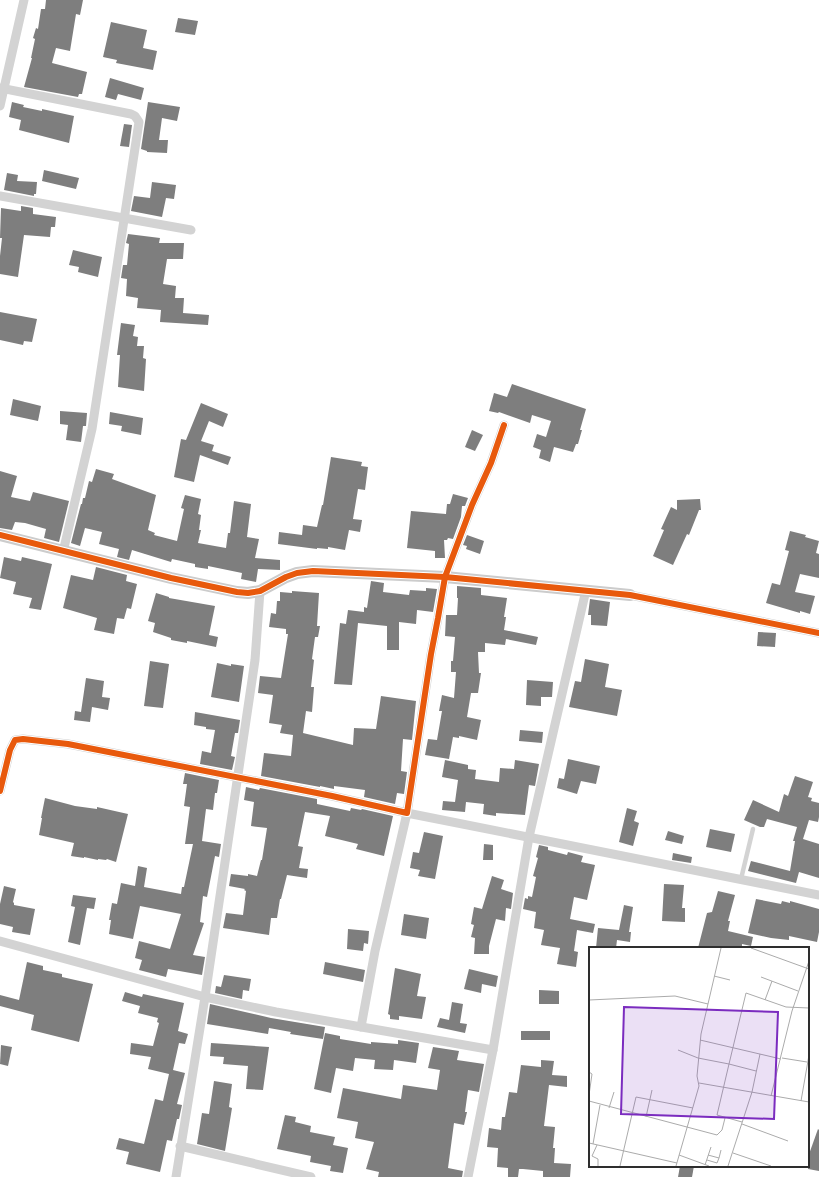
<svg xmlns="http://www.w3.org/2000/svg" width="819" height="1177" viewBox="0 0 819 1177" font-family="'Sofia Sans Condensed',sans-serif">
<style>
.building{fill:#7e7e7e}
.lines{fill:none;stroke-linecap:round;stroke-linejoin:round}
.lane{stroke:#d3d3d3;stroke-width:4.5}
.street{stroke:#d3d3d3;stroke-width:9}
.secondary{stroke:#ccc;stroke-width:12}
.cycleway-casing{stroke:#fff;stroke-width:8}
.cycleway{stroke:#e8590c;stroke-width:6}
.inset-road{fill:none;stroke:#ababab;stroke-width:1}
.view{fill:#7b2cbf;fill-opacity:0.15;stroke:#7b2cbf;stroke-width:2}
.inset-edge{fill:none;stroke:#2e2e2e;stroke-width:2}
</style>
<rect width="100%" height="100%" fill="#fff"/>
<g class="building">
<path d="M46 0H83L80 15 76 14 70 51 56 48 52 63 87 72 82 94H79L78 97 24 87 32 58H31L35 39 33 38 36 28 38 29 41 9H45Z"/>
<path d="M178 18 198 21 195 35 175 32Z"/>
<path d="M111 22 147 30 143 48 157 51 153 70 116 63 117 60 103 57Z"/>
<path d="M110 78 144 88 141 100 118 94 116 100 105 97Z"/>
<path d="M12 102 24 105 23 107 42 111V109L74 116 69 143 19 130 21 120 9 117Z"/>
<path d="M148 102 180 107 177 121 162 118 159 140H168L167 153 147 152V151L141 149Z"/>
<path d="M124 124 132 125 129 147 120 146Z"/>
<path d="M44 170 79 178 76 189 42 181Z"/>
<path d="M7 173 18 175 17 181 37 182 36 194H34V196L4 190Z"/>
<path d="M152 182 176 185 174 199 166 198 162 217 131 211 134 196 150 198Z"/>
<path d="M21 206 33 208V214L56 217 55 227H51L50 237 24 235 18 277 0 274V256L2 238H0L1 208 21 211Z"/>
<path d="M128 234 160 238 159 243H184L183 259H167L163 284 176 286 175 298H184L183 313 209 315 208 325 160 322 161 310 137 308 138 298 126 296 127 279 121 278 123 265H127L129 244 126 243Z"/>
<path d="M73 250 102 257 98 277 78 272 79 267 69 265Z"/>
<path d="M0 312 37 319 32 342 24 341 23 345 0 340Z"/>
<path d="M121 323 135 325 133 336 138 337 137 346H144L143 358 146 359 144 391 118 387 120 355H117Z"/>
<path d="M512 384 586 409 580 430H582L578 444H576L573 452 554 447 550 462 539 458 541 450 533 447 537 434 546 437 551 421 532 415 530 423 499 412 498 413 489 411 494 393 507 397Z"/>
<path d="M13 399 41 406 38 421 10 415Z"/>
<path d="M201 403 228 414 223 427 209 421 201 441 214 445 212 451 231 457 228 465 200 455 194 482 174 477 181 439 186 440Z"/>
<path d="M60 411 87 413 86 426H83L81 442 66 440 68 425 60 424Z"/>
<path d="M110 412 143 418 141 435 121 431 122 426 109 424Z"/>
<path d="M472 430 483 435 475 451 465 447Z"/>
<path d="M331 457 362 462 361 466 368 467 365 490 358 489 353 519 362 520 360 532 349 530 345 550 328 547V549L317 548V549L278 544 279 532 302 535 303 525 317 527 322 505H323Z"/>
<path d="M96 469 114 474 112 479 156 495 148 530 155 533 154 535 177 541 184 509 181 508 185 495 201 499 198 514 201 515 199 530H201L198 543 226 548 228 533H230L234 501 251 504 247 537 259 539 255 558 280 560V570L258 569 256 582 241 579 242 573 208 566V569L195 567V564L172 559 171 562 132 550 129 560 117 557 119 549 99 544 102 532 85 528 80 546 71 543 81 504H82L83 498H85L89 481 92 482Z"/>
<path d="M0 471 17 476 11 497 30 501 33 492 69 501 59 542 44 538 46 529 25 523 15 522 12 530 0 528Z"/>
<path d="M453 494 468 498 465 506H462L461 517 453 539 448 538 447 540H444L445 558H435V551L407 548 411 511 446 514 447 504H450Z"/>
<path d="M700 499 701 510H699L689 535 687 534 673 565 653 556 664 530 661 529 671 507 677 510V500Z"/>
<path d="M790 531 806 535 805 537 819 541 816 553 819 554V578L800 574 795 592 815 596 810 614 800 611V613L766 603 772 583 780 585 789 551 785 550Z"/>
<path d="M467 535 484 541 480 554 466 549 467 546 463 545Z"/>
<path d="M4 557 21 561 22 557 52 564 41 610 29 608 32 598 13 594 16 582 0 578Z"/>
<path d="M96 567 127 575 126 581 137 584 131 609 127 608 124 619 117 618 114 634 94 630 97 618 63 608 71 575 93 580Z"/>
<path d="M371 581 384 583 383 592 409 595 410 590 426 591V588L437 589 433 612 417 610 416 624 399 622V650H387V626L358 623 352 685 334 684 340 623 346 624 348 610 364 612V607L367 608Z"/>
<path d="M457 586 481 588V595L507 598 504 617H506L504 630 538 637 536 645 506 639 505 645 485 643V652H478L479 673H481L478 693H471L467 717 481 720 477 740 459 736V738L453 737 449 759 425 755 428 739 437 740 442 711H439L442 695 454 698 456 672H451V661H453L455 637 445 636 446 615H457L458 598H457Z"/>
<path d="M292 591 319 593 317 626H320L318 637H315L312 659 314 660 311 687H314L312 712 306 711 303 733 353 745 354 728 376 729 381 696 416 701 412 740 403 739 401 771 407 772 404 794 397 793 395 804 364 797 365 790 334 786V789L320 786V787L261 776 264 753 291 756 293 735 280 733 282 725 269 723 273 695 258 693 260 676 281 678 288 634H286V629L269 627 271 613 276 614 277 601H280V592L292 593Z"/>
<path d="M156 593 169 597V598L215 606 209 635 218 637 216 647 187 641V643L171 640V638L153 632 155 623 148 621Z"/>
<path d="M590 599 610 602 607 626 591 625V615H588Z"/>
<path d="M758 632 776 633 775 647 757 646Z"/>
<path d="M585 659 609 664 605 687 622 690 617 716 569 707 575 681 581 682Z"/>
<path d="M150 661 169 664 163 708 144 706Z"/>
<path d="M217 663 231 666V664L244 666 239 702 211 697Z"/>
<path d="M86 678 104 681 102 697 110 698 108 710 92 707 90 722 74 720 75 711 81 712Z"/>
<path d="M527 680 553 682 552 697H541V706L526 705Z"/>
<path d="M195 712 240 720 238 733H235L231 756 235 757 232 770 200 764 202 751 211 753 215 730 206 729V727L194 725Z"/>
<path d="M520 730 543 732 542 743 519 741Z"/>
<path d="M568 759 600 766 596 784 581 781 577 794 557 788 559 778 564 779Z"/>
<path d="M445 760 468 765V769L476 770 475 779 499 782 500 768 514 769 515 760 539 764 535 786 529 785 525 815 496 813V816L483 814 484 804 466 802 465 812 442 810 443 801 455 802 458 780 442 777Z"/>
<path d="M185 773 219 780 217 793H215L213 810 206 809 202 841 221 844 219 857 215 856 207 897 203 896 200 922 204 923 193 955 205 957 202 975 168 969 166 977 139 970 142 960 135 958 139 941 170 949 181 914 140 906 133 939 109 934 111 920H109L112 903 117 904 121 883 135 886 138 866 147 868 144 887 181 894 182 887H184L193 844H185L190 807 184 806 187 784H183Z"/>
<path d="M795 776 813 782 808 797 812 798 811 801 819 803V817L818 822 809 820 803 839 819 844V878L799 872 796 883 748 871 751 861 790 871 795 841H793L797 827 767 819 764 827H760L744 820 753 800 779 812 784 794 788 796Z"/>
<path d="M246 787 259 790 260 788 317 799V804L350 811 351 808 361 810 362 809 393 816 384 856 356 849 358 844 325 836 330 816 305 812 298 846 303 847 299 868 308 869 307 878 287 875 281 899H280L277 918H271L269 935 223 928 226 913 243 915 246 891 244 890 245 889 229 886 231 874 248 876V874L257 876 261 860H262L267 828 251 826 254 802 244 800Z"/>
<path d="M45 798 75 806 97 809V807L128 814 116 862 107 859 106 860 98 859V860L84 857V858L71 856 74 843 39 835 42 818H41Z"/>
<path d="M627 808 637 811 634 821 639 823 633 846 619 842Z"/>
<path d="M710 829 735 834 731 852 706 847Z"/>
<path d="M668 831 684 836 682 844 665 840Z"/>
<path d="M424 832 443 836 435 879 418 876 420 870 410 868 413 852 419 853Z"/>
<path d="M484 844 493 845V860H483Z"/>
<path d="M539 845 548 847V850L567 855 568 852 583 856 581 862 595 865 587 900 574 897 570 919 595 924 593 933 577 930 574 951 578 952 576 967 557 964 560 948 541 945 544 930 534 928 536 912 523 909 525 898 528 899V896L532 897 536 877 533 876 538 858 536 857Z"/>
<path d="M673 853 692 857 691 863 672 860Z"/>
<path d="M492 876 504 880 501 889 513 893 511 909 506 908 505 921 496 919 489 946V954H474L475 938 471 937 474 925 471 924 474 907 482 909Z"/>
<path d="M664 884 684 885 682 908H685V922L662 921Z"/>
<path d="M4 886 16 889 13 902 14 903V905L35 909 30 935 12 932 13 927 0 924V904Z"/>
<path d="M718 891 735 895 728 921H730L728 931 753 937 751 946 742 944V948H698L707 913 712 912Z"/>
<path d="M73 895 96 898 94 909 87 908 80 945 68 942 75 907 71 906Z"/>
<path d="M756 899 781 904 782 901 790 903V901L819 909V932L817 942 789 936V940L771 938 748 933Z"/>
<path d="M624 905 633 907 629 932H631L630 942 617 940 616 948H596L598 928 619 930Z"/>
<path d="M404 914 429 918 426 939 401 935Z"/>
<path d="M348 929 369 931 368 944 364 943 363 951 347 949Z"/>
<path d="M27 962 43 966V970L62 974V977L93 984 79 1042 31 1030 34 1015 0 1006V995L19 1000Z"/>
<path d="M325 962 365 970 363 982 323 974Z"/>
<path d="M395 968 421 974 417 996 426 997 422 1019 399 1016V1020L390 1019V1015L388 1014Z"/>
<path d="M469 969 498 976 496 987 482 984 481 993 464 989Z"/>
<path d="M224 975 251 979 249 991 243 990 242 999 215 993 216 986 221 987Z"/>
<path d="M539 990 559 991V1004H539Z"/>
<path d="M125 992 142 997 143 994 184 1003 178 1031 188 1034 185 1044 179 1043 173 1070 185 1073 177 1104 182 1105 179 1119H177L172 1141 167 1140 160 1172 126 1164 129 1152 116 1149 119 1138 144 1144 155 1099 163 1101 169 1074 148 1069 151 1057 130 1054 131 1043 153 1046 159 1023 157 1022 158 1018 138 1013 140 1006 122 1001Z"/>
<path d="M452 1002 463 1004 460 1023 467 1024 465 1033 437 1027 440 1018 449 1020Z"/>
<path d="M210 1004 271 1018 325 1027 323 1039 290 1034 291 1032 269 1028 268 1034 207 1024Z"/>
<rect x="521" y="1031" width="29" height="9"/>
<path d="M325 1033 340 1036V1039L371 1044V1042L398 1044V1040L419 1043 416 1063 394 1060 393 1070 374 1069 375 1060 355 1058 353 1071 336 1068 331 1093 314 1089Z"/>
<path d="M211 1043 269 1047 263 1090 246 1089 248 1066 223 1064 224 1057 210 1056Z"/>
<path d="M1 1045 12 1047 8 1066 0 1064Z"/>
<path d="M433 1047 459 1051 457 1060 484 1064 479 1092 468 1090 465 1112H467L464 1125 454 1123 448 1168 463 1171 462 1177H378L379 1172 366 1169 374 1142 355 1138 358 1122 337 1118 343 1088 401 1099 403 1085 437 1090 440 1070 428 1068Z"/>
<path d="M541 1060 554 1061 552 1075 567 1076V1087L549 1085 544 1126 555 1127 553 1148H555L554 1163 571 1164 570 1177H543V1171L523 1169H519L518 1177H508V1168L497 1167 498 1148 487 1147 489 1128 501 1130 502 1117H505L509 1092 517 1093 521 1065 541 1067Z"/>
<path d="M214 1081 232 1084 229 1107 232 1108 225 1151 197 1144 202 1113 209 1114Z"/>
<path d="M285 1115 296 1117 295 1122 311 1126 310 1132 335 1137 333 1145 348 1148 343 1173 330 1171 331 1166 310 1162 311 1156 277 1149Z"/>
<path d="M818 1129 819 1130V1171L808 1169V1157Z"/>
<path d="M680 1166H694L692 1177H678Z"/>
</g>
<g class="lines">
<path class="lane" d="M741 879 753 829"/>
<g class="street">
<path d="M0 88 131 114 135 116 139 122 92 429 63 552"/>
<path d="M0 106 24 0"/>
<path d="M0 196 191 230"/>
<path d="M630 595 819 633"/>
<path d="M0 791 10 750 15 740 23 739 68 744 332 796 407 813 431 654 438 618 445 577 472 505 491 463 504 425"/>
<path d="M0 941 205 997 276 1012 493 1050"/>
<path d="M361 1027 375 951 407 813 819 895"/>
<path d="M180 1146 311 1177"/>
<path d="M176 1177 205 997 255 660 260 591"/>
<path d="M468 1177 493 1050 529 837 586 590"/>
</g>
<path class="secondary" d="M0 535 171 578 237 592 248 593 260 591 286 577 297 573 313 571 445 577 630 595"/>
<defs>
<g id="cycleway">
<path d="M0 535 171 578 237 592 248 593 260 591 286 577 297 573 313 571 445 577 630 595 819 633"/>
<path d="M0 791 10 750 15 740 23 739 68 744 332 796 407 813 431 654 438 618 445 577 472 505 491 463 504 425"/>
</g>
</defs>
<use href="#cycleway" class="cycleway-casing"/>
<use href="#cycleway" class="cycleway"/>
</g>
<g transform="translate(589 947)">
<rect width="220" height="220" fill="#fff"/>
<path class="inset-road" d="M162 1 220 22M125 29 141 33M172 30 209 44M0 53 86 49 119 57M176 53 183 34M111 93 192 112M89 103 109 111 140 117 128 168 153 175M193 111 218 115M167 124 140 117 157 46 197 60 220 61M0 125 3 127 0 148M110 136 220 155M182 149 203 64 220 14M0 154 128 188 133 183 136 171M212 154 220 108M20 161 25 145M57 170 63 143M153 177 199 194M0 196 88 216M4 197 11 158M8 198 3 209 9 212V219M144 206 182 219M90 208 120 219M119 208 130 211 132 203M118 213 128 216 130 211M116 218 122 200M31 219 47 150 104 161M87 219 110 139 108 129 112 87 132 1M139 219 163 145 171 107"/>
<path class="view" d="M35 60 189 65 185 172 32 167Z"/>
<rect width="220" height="220" class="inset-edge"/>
</g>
</svg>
